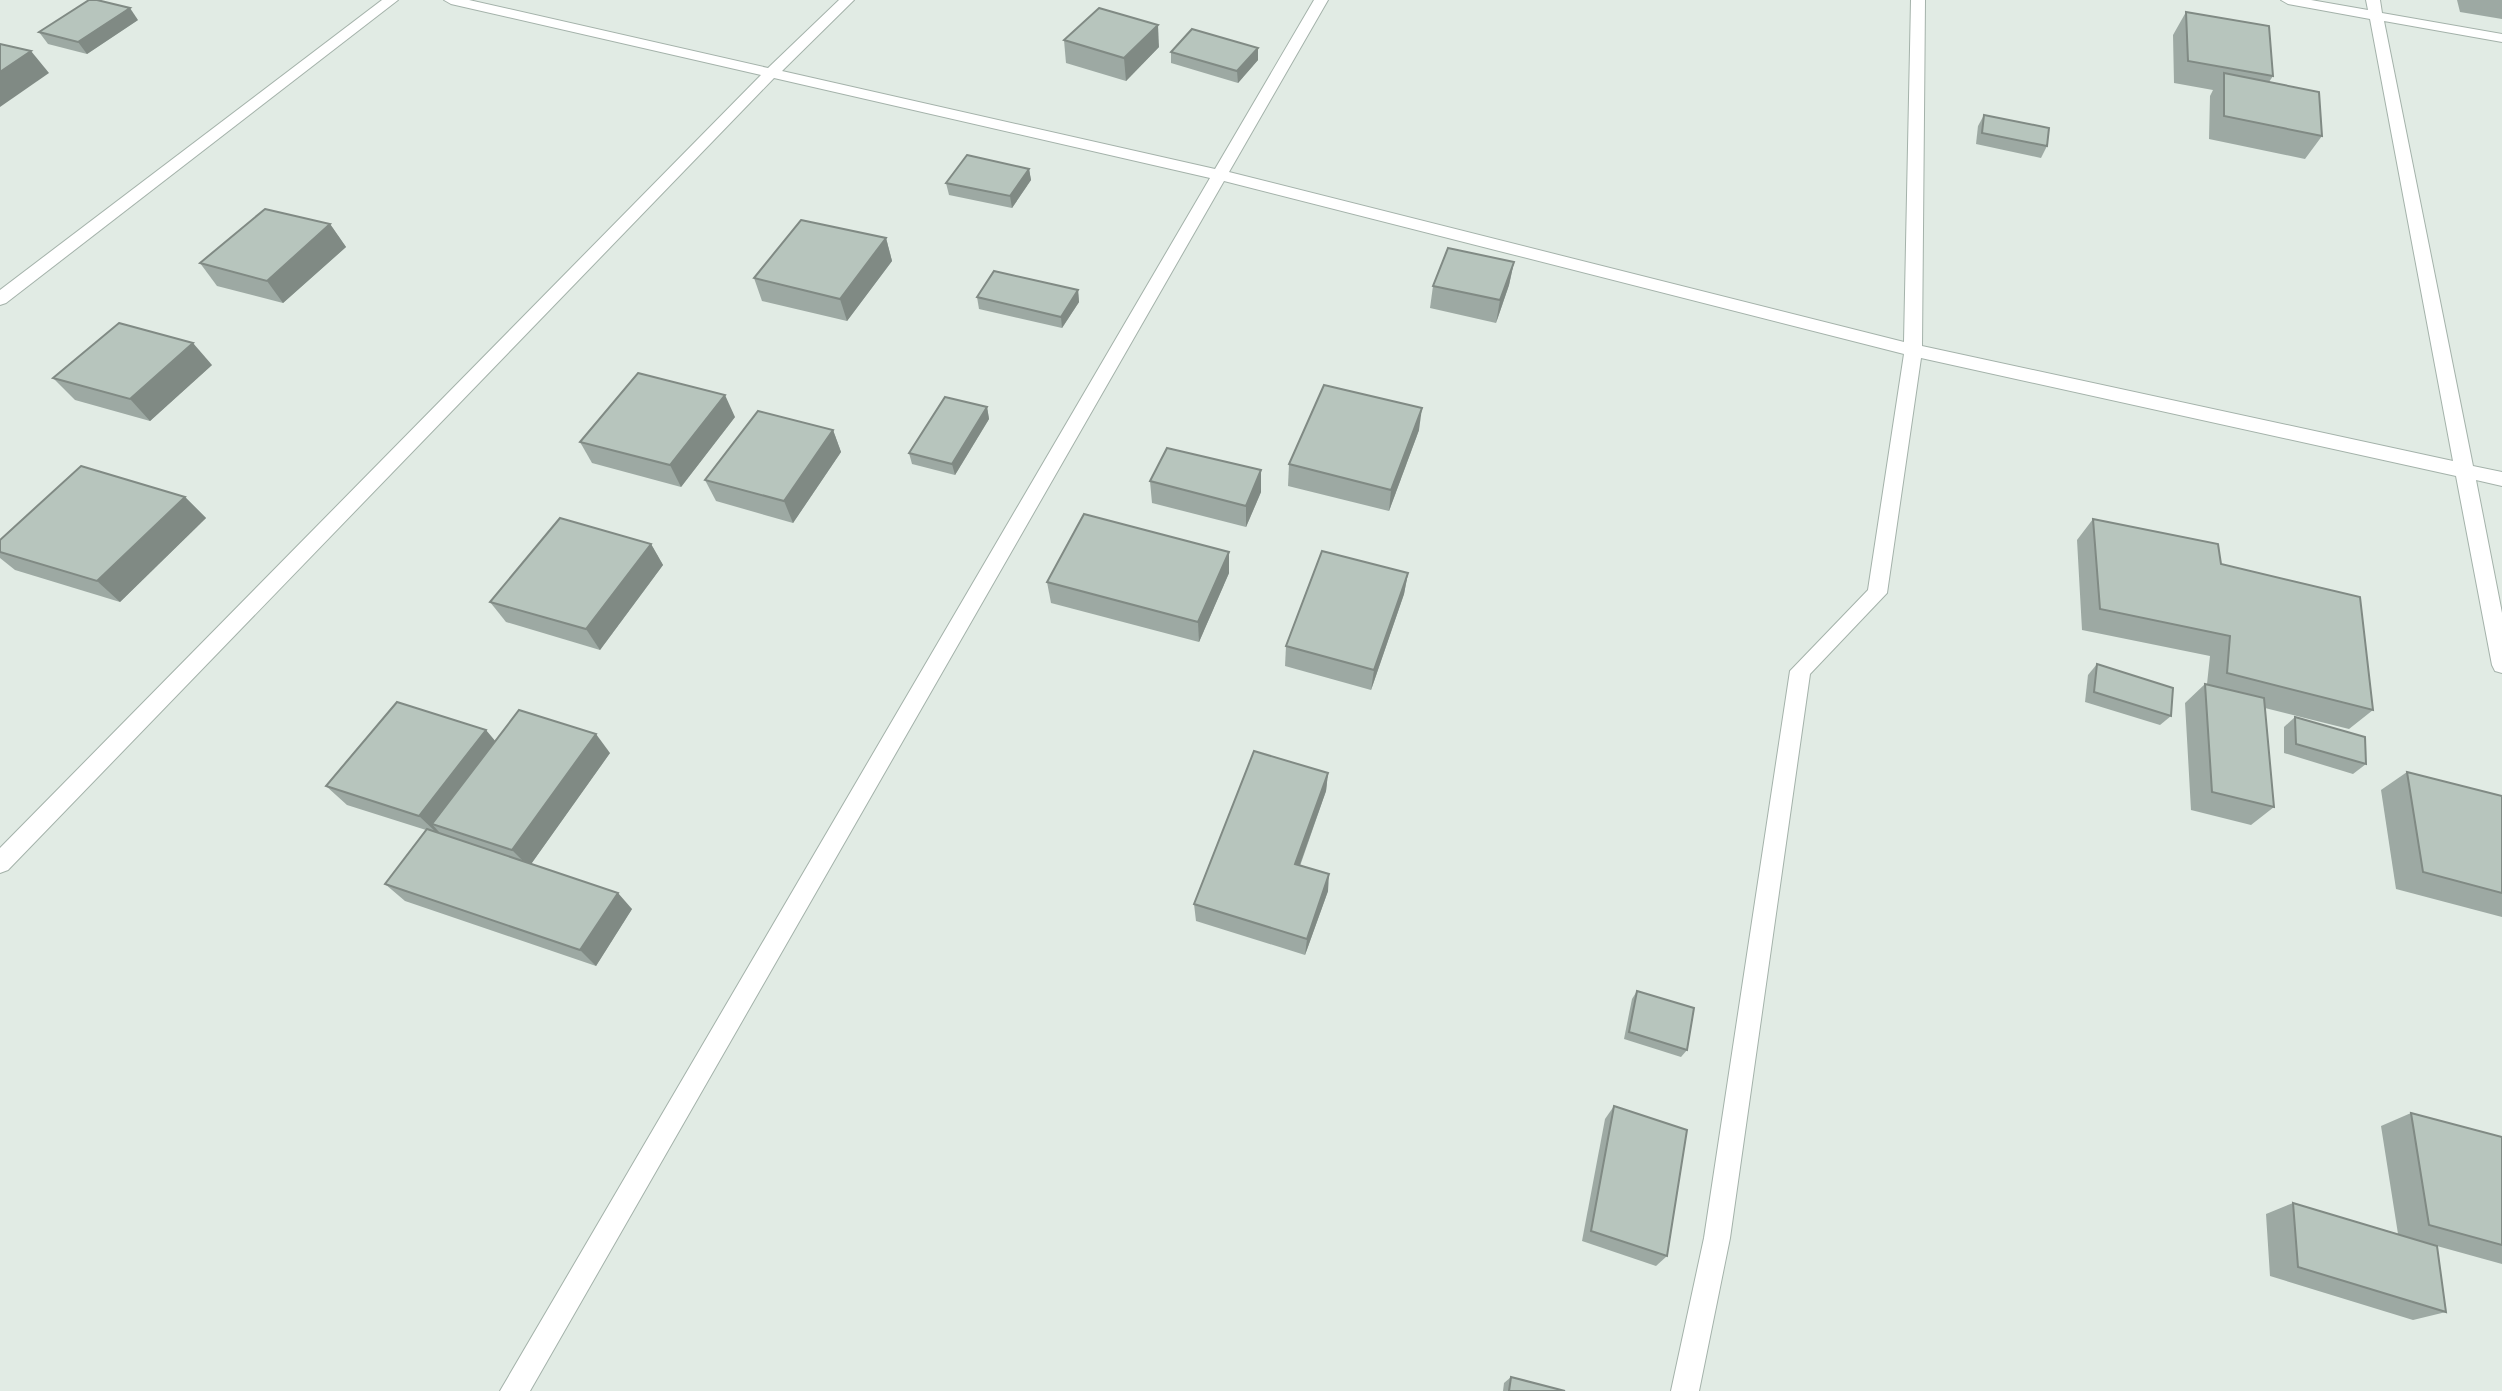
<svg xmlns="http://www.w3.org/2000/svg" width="2502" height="1391" viewBox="0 0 2502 1391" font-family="Barlow,sans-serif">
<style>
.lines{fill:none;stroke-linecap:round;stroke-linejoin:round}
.street-casing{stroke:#a4b2aa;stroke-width:2}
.street{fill:#fff;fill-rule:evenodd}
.wall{fill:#9da9a3}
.shaded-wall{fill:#808a84}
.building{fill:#b7c5bd;stroke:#808a84;stroke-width:2}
</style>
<rect width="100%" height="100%" fill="#e1ebe4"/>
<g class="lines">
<defs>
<g id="street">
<path d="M382 0H398L6 303 0 305V290Z"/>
<path d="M444 0H469L768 68 839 0H854L782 71 1215 169 1314 0H1328L1229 172 1904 342 1911 0H1925L1922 346 2453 461 2370 19 2288 4 2281 0H2311L2368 10 2366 0H2380L2382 13 2502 34V42L2384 21 2473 466 2502 472V486L2476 480 2502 613V673L2495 671 2492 665 2456 476 1921 358 1887 593 1810 674 1730 1238 1699 1391H1671L1704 1238 1790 671 1868 590 1904 354 1224 181 530 1391H500L1210 178 774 78 8 870 0 873V848L761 75 451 4Z"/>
</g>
</defs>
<use href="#street" class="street-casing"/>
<use href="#street" class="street"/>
</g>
<g class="wall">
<path d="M2457 0H2502V19L2460 12Z"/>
<path d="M2186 12 2273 76 2269 82 2322 136 2305 159 2209 139 2210 96 2213 90 2174 83 2173 35Z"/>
<path d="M138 20 87 54 48 44 39 32Z"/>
<path d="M1064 40 1159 47 1126 81 1066 63Z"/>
<path d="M1258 48V60L1238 83 1171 63V52Z"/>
<path d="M1984 115 2047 146 2041 158 1976 144 1978 126Z"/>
<path d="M1029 169 1031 180 1012 208 949 195 946 183Z"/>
<path d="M330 224 346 247 283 303 217 286 200 263Z"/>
<path d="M886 238 892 261 847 321 762 301 754 278Z"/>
<path d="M1514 262 1509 285 1496 323 1430 308 1433 286Z"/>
<path d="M1078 290 1079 302 1062 328 979 309 977 297Z"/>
<path d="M212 365 150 421 75 400 53 378Z"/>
<path d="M987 407 989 419 955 475 912 464 909 453Z"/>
<path d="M735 417 681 487 592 463 580 442Z"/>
<path d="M833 430 841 452 793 523 716 501 705 480Z"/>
<path d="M1419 430 1389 511 1288 486 1289 464Z"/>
<path d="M1150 481 1261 492 1246 527 1152 503Z"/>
<path d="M185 497 206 518 120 602 15 570 0 558V540Z"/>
<path d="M2093 519 2221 564 2373 710 2349 729 2265 708 2274 807 2251 825 2191 810 2185 703 2205 684H2207L2210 656 2082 630 2077 540Z"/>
<path d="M651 544 663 565 600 650 506 622 490 602Z"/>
<path d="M1229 552V573L1199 642 1051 603 1047 582Z"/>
<path d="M1408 573 1404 594 1371 690 1285 666 1286 646Z"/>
<path d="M2097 664 2171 716 2160 725 2085 702 2088 675Z"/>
<path d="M2295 717 2366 764 2353 774 2284 753V727Z"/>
<path d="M610 753 531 864 632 909 596 966 405 901 385 884 426 830 347 805 326 786Z"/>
<path d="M2407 772 2502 796V917L2396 889 2381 790Z"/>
<path d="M1328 773 1326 791 1300 866 1328 891 1305 955 1196 921 1194 904Z"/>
<path d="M1637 991 1687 1050 1681 1057 1624 1039 1632 999Z"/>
<path d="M1614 1106 1667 1256 1656 1266 1582 1241 1605 1119Z"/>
<path d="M2411 1113 2502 1137V1264L2437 1246 2446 1312 2413 1320 2270 1276 2266 1214 2293 1203 2398 1234 2381 1126Z"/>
<path d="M1511 1377 1565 1391H1503L1504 1383Z"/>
</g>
<g class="shaded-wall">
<path d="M130 8 138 20 87 54 78 42Z"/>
<path d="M1158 25 1159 47 1126 81 1124 58Z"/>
<path d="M1258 48V60L1238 83 1237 71Z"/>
<path d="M31 51 49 73 0 107V72Z"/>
<path d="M1029 169 1031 180 1012 208 1010 196Z"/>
<path d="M330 224 346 247 283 303 267 281Z"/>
<path d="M886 238 892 261 847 321 840 299Z"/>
<path d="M1514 262 1509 285 1496 323 1500 300Z"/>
<path d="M1078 290 1079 302 1062 328 1061 317Z"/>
<path d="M193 343 212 365 150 421 130 399Z"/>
<path d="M725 395 735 417 681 487 670 465Z"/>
<path d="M987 407 989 419 955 475 952 464Z"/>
<path d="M1422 408 1419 430 1389 511 1391 490Z"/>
<path d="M833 430 841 452 793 523 784 501Z"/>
<path d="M1261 470V492L1246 527V506Z"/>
<path d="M185 497 206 518 120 602 97 581Z"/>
<path d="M651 544 663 565 600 650 586 629Z"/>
<path d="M1229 552V573L1199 642 1198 622Z"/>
<path d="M1408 573 1404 594 1371 690 1374 670Z"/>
<path d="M486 730 502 749 432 824 439 832 438 834 419 816Z"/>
<path d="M596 734 610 753 529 867 512 850Z"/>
<path d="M1328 773 1326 791 1294 881 1295 864Z"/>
<path d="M1329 874 1328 891 1305 955 1307 939Z"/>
<path d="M618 893 632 909 596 966 580 950Z"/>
</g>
<g class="building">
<path d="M89 0H97L130 8 78 42 39 32Z"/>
<path d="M1099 8 1158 25 1124 58 1064 40Z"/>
<path d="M2186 12 2269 26 2273 76 2188 61Z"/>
<path d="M1192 29 1258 48 1237 71 1171 52Z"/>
<path d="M0 44 31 51 0 72Z"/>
<path d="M2224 73 2319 92 2322 136 2224 116Z"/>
<path d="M1984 115 2049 128 2047 146 1982 133Z"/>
<path d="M967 155 1029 169 1010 196 946 183Z"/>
<path d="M265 209 330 224 267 281 200 263Z"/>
<path d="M801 220 886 238 840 299 754 278Z"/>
<path d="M1448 248 1514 262 1500 300 1433 286Z"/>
<path d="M994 271 1078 290 1061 317 977 297Z"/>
<path d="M119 323 193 343 130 399 53 378Z"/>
<path d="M638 373 725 395 670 465 580 442Z"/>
<path d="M1324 385 1422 408 1391 490 1289 464Z"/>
<path d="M945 397 987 407 952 464 909 453Z"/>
<path d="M758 411 833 430 784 501 705 480Z"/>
<path d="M1167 448 1261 470 1246 506 1150 481Z"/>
<path d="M81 466 185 497 97 581 0 552V540Z"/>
<path d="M1084 514 1229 552 1198 622 1047 582Z"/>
<path d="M560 518 651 544 586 629 490 602Z"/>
<path d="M2093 519 2218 544 2221 564 2360 597 2373 710 2227 673 2230 636 2100 609Z"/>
<path d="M1322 551 1408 573 1374 670 1286 646Z"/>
<path d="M2097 664 2173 688 2171 716 2094 692Z"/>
<path d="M2205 684 2264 698 2274 807 2212 792Z"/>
<path d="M397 702 486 730 419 816 326 786Z"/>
<path d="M519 710 596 734 512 850 432 824Z"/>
<path d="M2295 717 2365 737 2366 764 2296 744Z"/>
<path d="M1254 751 1328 773 1295 864 1329 874 1307 939 1194 904Z"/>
<path d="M2407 772 2502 796V893L2423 872Z"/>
<path d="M427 829 618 893 580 950 385 884Z"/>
<path d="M1637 991 1694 1008 1687 1050 1629 1032Z"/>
<path d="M1614 1106 1687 1130 1667 1256 1591 1231Z"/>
<path d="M2411 1113 2502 1137V1245L2429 1225Z"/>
<path d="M2293 1203 2437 1246 2446 1312 2298 1267Z"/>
<path d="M1511 1377 1565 1391H1509Z"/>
</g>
</svg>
